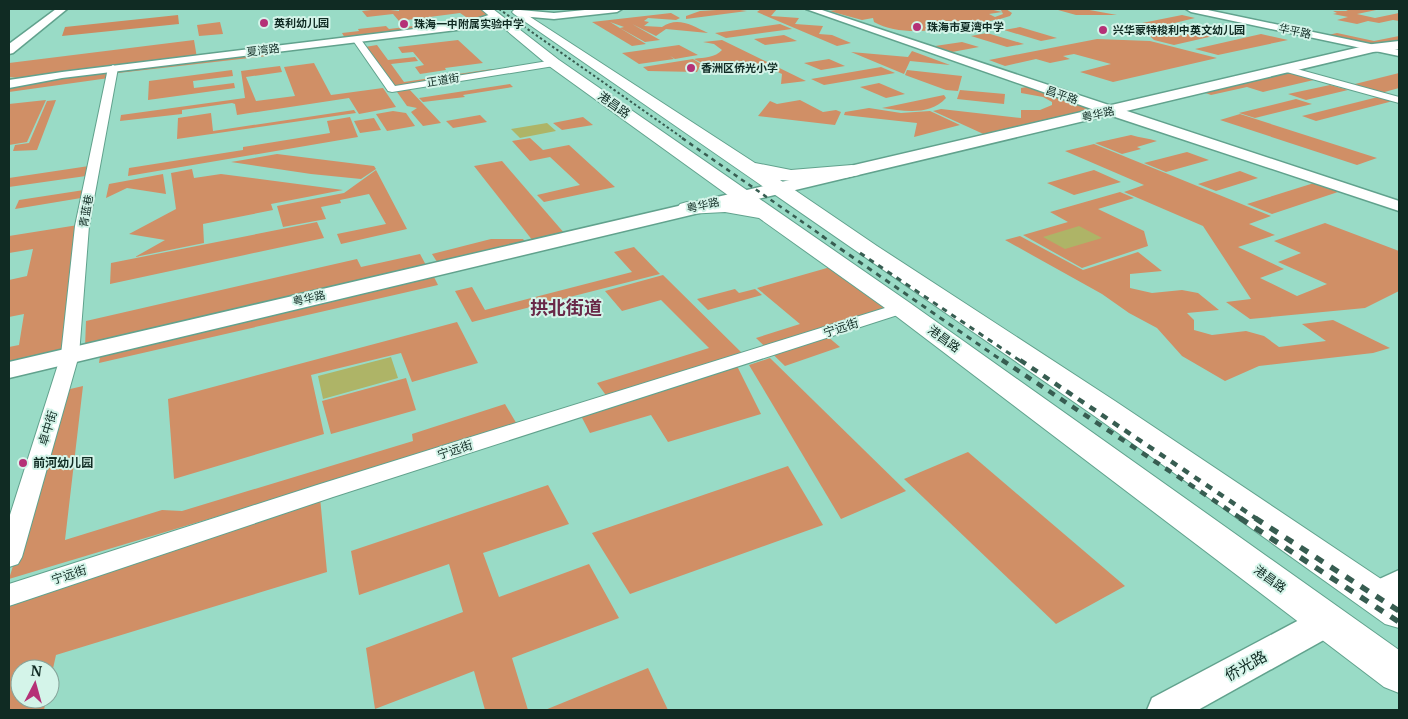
<svg xmlns="http://www.w3.org/2000/svg" width="1408" height="719" viewBox="0 0 1408 719" font-family="Merriweather,'Noto Sans SC',serif">
<style>
.green{fill:#d08f66}
.forest{fill:#cc895f}
.water{fill:#aeb467}
.lines{fill:none;stroke-linecap:round;stroke-linejoin:round}
.minor-casing{stroke:#61a28d;stroke-width:2}
.tertiary-casing{stroke:#61a28d;stroke-width:3}
.secondary-casing{stroke:#61a28d;stroke-width:3}
.primary-casing{stroke:#61a28d;stroke-width:2}
.minor{fill:#fff;fill-rule:evenodd}
.tertiary{fill:#fff;fill-rule:evenodd}
.secondary{fill:#fff;fill-rule:evenodd}
.primary{fill:#fff;fill-rule:evenodd}
.rail-far4{stroke:#375d51;stroke-width:2;stroke-dasharray:2.5 2.5;stroke-linecap:butt}
.rail-far3{stroke:#375d51;stroke-width:2.5;stroke-dasharray:4.5 4.5;stroke-linecap:butt}
.rail-far2{stroke:#375d51;stroke-width:3;stroke-dasharray:5.5 5.5;stroke-linecap:butt}
.rail-far1{stroke:#375d51;stroke-width:4.5;stroke-dasharray:7 7;stroke-linecap:butt}
.rail{stroke:#375d51;stroke-width:5.5;stroke-dasharray:9 9;stroke-linecap:butt}
.poi-dot{fill:#b53177;stroke:#d4f4e9;stroke-width:2}
.labels{text-anchor:middle;stroke-width:4;stroke-linejoin:round;paint-order:stroke}
.far-poi-label{font-size:11px;font-weight:bold;fill:#102b23;stroke:#d4f4e9;text-anchor:start}
.far-street-label{font-size:11px;fill:#102b23;stroke:#d4f4e9}
.street-label{font-size:12px;fill:#102b23;stroke:#d4f4e9}
.poi-label{font-size:12px;font-weight:bold;fill:#102b23;stroke:#d4f4e9;text-anchor:start}
.near-street-label{font-size:15px;fill:#102b23;stroke:#d4f4e9}
.district-label{font-size:18px;font-weight:bold;fill:#692848;stroke:#d4f4e9}
</style>
<rect width="100%" height="100%" fill="#99dbc6"/>
<g class="green">
<path d="M381 9 399 11V9H484L493 16 451 27 446 20 466 17 460 13 399 21 393 14 367 17 362 11Z"/>
<path d="M733 9 747 11 686 19V16L700 11Z"/>
<path d="M761 9H777L771 16 799 18 795 24 823 26 819 34 832 35 851 43 837 46 757 12Z"/>
<path d="M843 9H901C909 11 915 9 924 9 949 8 977 5 1002 12L989 14 995 17 1003 14 1001 10 998 9H1006L1012 13 1010 16 1000 19C965 25 907 41 874 22L873 18 862 20 829 11Z"/>
<path d="M1066 9H1084L1117 15H1076L1058 10Z"/>
<path d="M1344 9H1381L1357 14 1375 18 1399 13V21L1393 20 1379 23 1368 21 1357 24 1337 20 1348 17 1333 14 1337 13 1333 11H1348Z"/>
<path d="M671 13 680 18 676 20 648 18 644 21 649 22 644 26 662 27C677 16 692 25 708 33L666 29 656 36 632 24 660 40 645 42 620 28 624 27 610 22 646 44 632 46 592 22Z"/>
<path d="M1182 15 1195 18 1154 28 1178 36 1225 25 1244 29 1174 45 1154 40 1137 24Z"/>
<path d="M220 22 223 34 199 36 197 25Z"/>
<path d="M430 24 437 29 346 40 342 33 359 31 358 29 386 26 389 29Z"/>
<path d="M780 24 792 29 726 38 715 33Z"/>
<path d="M1020 27 1057 38 1041 41 1004 30Z"/>
<path d="M987 33 1024 44 1007 47 971 36Z"/>
<path d="M1337 33 1374 41 1399 36V44L1372 47 1324 36Z"/>
<path d="M1261 34 1288 40 1218 55 1195 49Z"/>
<path d="M784 35 797 41 765 45 754 39Z"/>
<path d="M1097 39 1150 41 1217 58 1113 82 1080 72 1111 64 1074 54 1063 56 1070 59 1050 63 1036 59 1005 66 989 60Z"/>
<path d="M194 40 197 58 9 84V78H18L9 77V63Z"/>
<path d="M458 40 483 63 445 68 446 70 420 74 415 67 424 65 413 52 402 53 398 47Z"/>
<path d="M722 40 806 81 781 84 782 74 767 67 706 65 694 59C705 57 715 58 722 50L714 44 703 42Z"/>
<path d="M962 42 979 47 952 52 935 46Z"/>
<path d="M377 45 388 60 415 57 418 61 391 64 404 82 492 69 499 74 409 89 441 123 423 126 411 112 417 108 407 106 365 47Z"/>
<path d="M679 45 698 55 675 59 670 56 674 59 639 64 622 53Z"/>
<path d="M266 51 268 56 118 73 120 68Z"/>
<path d="M912 51 950 65 910 61 904 74 851 52 908 57Z"/>
<path d="M693 59 701 64 697 72 648 71 643 67Z"/>
<path d="M829 59 845 66 821 70 804 63Z"/>
<path d="M314 63 331 95 383 88 396 107 359 114 349 98 237 115 235 104 232 103 182 110V114L120 121 121 115 245 98 241 71 280 66 282 72 246 77 256 101 295 96 284 67Z"/>
<path d="M881 67 895 73 824 85 811 79Z"/>
<path d="M110 69 109 78 9 92V85Z"/>
<path d="M232 70 233 76 193 81 194 88 234 83 235 88 148 100 149 81Z"/>
<path d="M907 70 962 76 958 91 946 90 905 75Z"/>
<path d="M1285 70 1318 79 1263 92 1247 87 1211 95 1200 91Z"/>
<path d="M1399 73V88L1381 93 1351 85Z"/>
<path d="M879 83 905 94 886 98 860 87Z"/>
<path d="M510 84 513 87 463 95 465 97 423 102 419 98Z"/>
<path d="M1330 85 1348 90 1306 100 1288 94Z"/>
<path d="M1033 86 1106 111 990 137 933 111 941 109 1021 118V110H1040L1052 105V102L1043 97 1021 93V88Z"/>
<path d="M960 90 1005 94 1004 104 957 99Z"/>
<path d="M944 95 946 98C930 116 904 111 882 108Z"/>
<path d="M1378 97 1393 101 1316 121 1302 116Z"/>
<path d="M1296 99 1312 104 1255 118 1239 113Z"/>
<path d="M46 100 27 142 9 145V104Z"/>
<path d="M56 100 37 150 13 151 15 145 29 143 47 101Z"/>
<path d="M800 100 823 112 836 110 841 112 835 125 758 116 770 101 777 104Z"/>
<path d="M869 108 901 113 930 111 960 125 914 137 917 123 844 115 845 112Z"/>
<path d="M354 110 356 113 177 139 178 118 211 113 213 131Z"/>
<path d="M393 111 406 113 415 126 387 131 376 114Z"/>
<path d="M1240 114 1377 158 1357 165 1220 120Z"/>
<path d="M480 115 487 122 453 128 446 121Z"/>
<path d="M350 117 358 137 128 176 129 168 243 150V147L330 133 327 121Z"/>
<path d="M583 117 593 125 562 130 553 123Z"/>
<path d="M374 118 381 130 360 133 354 121Z"/>
<path d="M1131 135C1140 138 1148 138 1157 141L1137 147 1141 149 1122 154 1095 143Z"/>
<path d="M530 138 543 150 569 145 615 187 544 202 537 195 580 185 550 157 530 161 512 141Z"/>
<path d="M1094 144 1271 216 1249 224 1275 235 1238 247 1284 269 1260 278 1297 296 1327 284 1278 262 1301 253 1274 241 1325 223 1399 251V291L1365 308 1250 319 1226 302 1251 299 1203 226 1124 192 1144 185 1065 151Z"/>
<path d="M1187 152 1209 160 1166 172 1144 163Z"/>
<path d="M277 154 374 166 376 169 361 179 311 174 231 162Z"/>
<path d="M502 161 565 234 533 241 474 166Z"/>
<path d="M89 166 86 176 9 187V178Z"/>
<path d="M192 169 194 178 221 174 343 190 271 204 273 210 203 224 204 243 135 257 165 240 129 234 176 209 171 173Z"/>
<path d="M376 170 407 229 341 244 337 234 386 224 369 194 340 200 341 203 321 207 326 219 283 227 277 206 344 193Z"/>
<path d="M1094 170 1121 182 1074 195 1047 183Z"/>
<path d="M1240 171 1258 178 1216 191 1198 184Z"/>
<path d="M163 174 166 194 127 188 106 198 109 184Z"/>
<path d="M1314 183 1338 192 1272 214 1247 204Z"/>
<path d="M84 190 81 198 15 209 19 200Z"/>
<path d="M1120 192 1134 198 1098 209 1144 231 1148 246 1082 268 1023 235 1068 222 1050 212Z"/>
<path d="M317 222 324 238 110 284 111 263Z"/>
<path d="M78 225 64 354 9 368V347L19 345 24 314 9 317V280L27 276 33 249 9 253V236Z"/>
<path d="M1020 236 1083 270 1138 252 1162 271 1130 274V288L1152 293 1182 290 1198 293 1219 310 1187 313 1194 320V330L1212 335 1246 331 1264 336 1279 347 1326 341 1302 324 1333 320 1390 348 1373 353 1259 366 1225 381 1182 356 1157 328 1129 313 1102 294 1005 240Z"/>
<path d="M491 239H523L528 245 439 265 432 254Z"/>
<path d="M634 247 660 274 472 322 455 291 472 287 485 310 632 272 614 252Z"/>
<path d="M420 254 427 267 85 348 86 321 357 259 361 267Z"/>
<path d="M834 266 893 310 821 331 840 347 785 366 756 338 800 324 757 288Z"/>
<path d="M431 271 438 285 99 363 101 350Z"/>
<path d="M663 275 744 355 608 398 597 383 709 348 661 300 622 311 605 291Z"/>
<path d="M735 289 739 293 755 289 762 295 708 310 697 299Z"/>
<path d="M457 322 478 363 412 382 401 353 311 375 324 434 174 479 168 399Z"/>
<path d="M770 358 906 491 841 519 749 365Z"/>
<path d="M736 364 761 414 668 442 651 415 590 433 580 414Z"/>
<path d="M406 378 416 410 331 434 322 401Z"/>
<path d="M83 386 65 540 162 510 182 511 413 441 412 434 505 404 518 426 9 579 66 390Z"/>
<path d="M968 452 1125 586 1056 624 904 479Z"/>
<path d="M788 466 823 525 630 594 592 533Z"/>
<path d="M548 485 569 524 483 553 499 597 589 564 619 618 512 658 528 710H485L474 671 375 709 366 648 463 612 449 564 359 595 351 551Z"/>
<path d="M320 497 327 572 56 655 50 682V669H20V699H46L44 710H9V596Z"/>
<path d="M648 668 668 710H545Z"/>
</g>
<path class="forest" d="M178 15 179 24 62 36 65 27Z"/>
<g class="water">
<path d="M547 123 556 131 520 138 511 129Z"/>
<path d="M1079 226 1102 238 1065 249 1043 237Z"/>
<path d="M391 357 398 378 323 399 318 376Z"/>
</g>
<g class="lines">
<defs>
<g id="minor">
<path d="M353 37H359L395 86 554 60 559 63 554 66 392 92 388 91 352 39Z"/>
<path d="M113 65 118 68 89 226 79 355 22 557 18 564 9 567V518L61 355 75 226 108 68Z"/>
<path d="M1286 66 1399 97V103L1283 71V67Z"/>
<path d="M901 303 907 304 910 308 907 312 333 497 9 606V584L317 485Z"/>
</g>
<g id="tertiary">
<path d="M595 9H622L617 12 554 19 520 16 515 13 520 10 554 13Z"/>
<path d="M806 9H819L1399 201V211L1106 114Z"/>
<path d="M1186 9H1203L1399 50V56L1191 12Z"/>
<path d="M495 13 500 16 498 18 465 29 62 78 9 88V80L62 72 464 23Z"/>
<path d="M1399 570V597L1375 608 1364 604 1359 595 1364 586Z"/>
<path d="M1328 607 1340 611 1344 621 1340 631 1198 710H1147L1152 698 1316 611Z"/>
</g>
<g id="secondary">
<path d="M56 9H67L13 53 9 54V44Z"/>
<path d="M1399 41V49L1373 52 9 378V362L1373 44Z"/>
</g>
<g id="primary">
<path d="M481 9H493L559 60 910 303 1399 650V693L1384 687 892 313 759 218 725 212 687 214 680 212 677 208 680 204 687 202 736 201 549 66Z"/>
<path d="M518 9 755 163 791 170 852 165 859 167 861 171 859 175C833 181 806 182 780 180L877 246 1115 401 1399 591V628L1385 624 1093 415 514 14 512 12 514 10Z"/>
</g>
</defs>
<use href="#minor" class="minor-casing"/>
<use href="#tertiary" class="tertiary-casing"/>
<use href="#secondary" class="secondary-casing"/>
<use href="#primary" class="primary-casing"/>
<use href="#minor" class="minor"/>
<use href="#tertiary" class="tertiary"/>
<use href="#secondary" class="secondary"/>
<use href="#primary" class="primary"/>
<path class="rail-far4" d="M499 9 684 139"/>
<path class="rail-far3" d="M682 138 824 237"/>
<g class="rail-far2">
<path d="M822 236 1004 362"/>
<path d="M860 253 1022 362"/>
</g>
<g class="rail-far1">
<path d="M1002 360 1242 519"/>
<path d="M1020 360 1257 519"/>
</g>
<g class="rail">
<path d="M1240 518 1399 622"/>
<path d="M1255 518 1399 611"/>
</g>
</g>
<g class="poi-dot">
<circle cx="264" cy="23" r="5"/>
<circle cx="404" cy="24" r="5"/>
<circle cx="917" cy="27" r="5"/>
<circle cx="1103" cy="30" r="5"/>
<circle cx="691" cy="68" r="5"/>
<circle cx="23" cy="463" r="5"/>
</g>
<g class="labels">
<g class="far-poi-label">
<text x="274" y="27">英利幼儿园</text>
<text x="414" y="28">珠海一中附属实验中学</text>
<text x="927" y="31">珠海市夏湾中学</text>
<text x="1113" y="34">兴华蒙特梭利中英文幼儿园</text>
<text x="701" y="72">香洲区侨光小学</text>
</g>
<g class="far-street-label">
<text transform="translate(1295 31) rotate(12)" y="4">华平路</text>
<text transform="translate(263 50) rotate(-7)" y="4">夏湾路</text>
<text transform="translate(443 80) rotate(-9)" y="4">正道街</text>
<text transform="translate(1062 95) rotate(19)" y="4">昌平路</text>
<text transform="translate(1098 114) rotate(-13)" y="4">粤华路</text>
<text transform="translate(703 205) rotate(-13)" y="4">粤华路</text>
<text transform="translate(86 211) rotate(-80)" y="4">青蓝巷</text>
<text transform="translate(309 298) rotate(-13)" y="4">粤华路</text>
</g>
<g class="street-label">
<text transform="translate(614 105) rotate(35)" y="4">港昌路</text>
<text transform="translate(841 328) rotate(-18)" y="4">宁远街</text>
<text transform="translate(944 339) rotate(36)" y="4">港昌路</text>
<text transform="translate(48 428) rotate(-73)" y="4">卓中街</text>
<text transform="translate(455 450) rotate(-18)" y="4">宁远街</text>
<text transform="translate(69 575) rotate(-18)" y="4">宁远街</text>
<text transform="translate(1270 579) rotate(36)" y="4">港昌路</text>
</g>
<g class="poi-label">
<text x="33" y="467">前河幼儿园</text>
</g>
<g class="near-street-label">
<text transform="translate(1246 666) rotate(-29)" y="5">侨光路</text>
</g>
<g class="district-label">
<text x="566" y="314">拱北街道</text>
</g>
</g>
<rect width="1408" height="719" fill="none" stroke="#102b23" stroke-width="20"/>
<g transform="translate(35 684) rotate(6)"><circle r="24" fill="#d4f4e9" stroke="#86a49a"/>
<path d="M0-4L9 19L0 12L-9 19Z" fill="#b53177"/>
<text y="-8" font-size="14" font-weight="bold" text-anchor="middle" fill="#102b23">N</text>
</g>
</svg>
